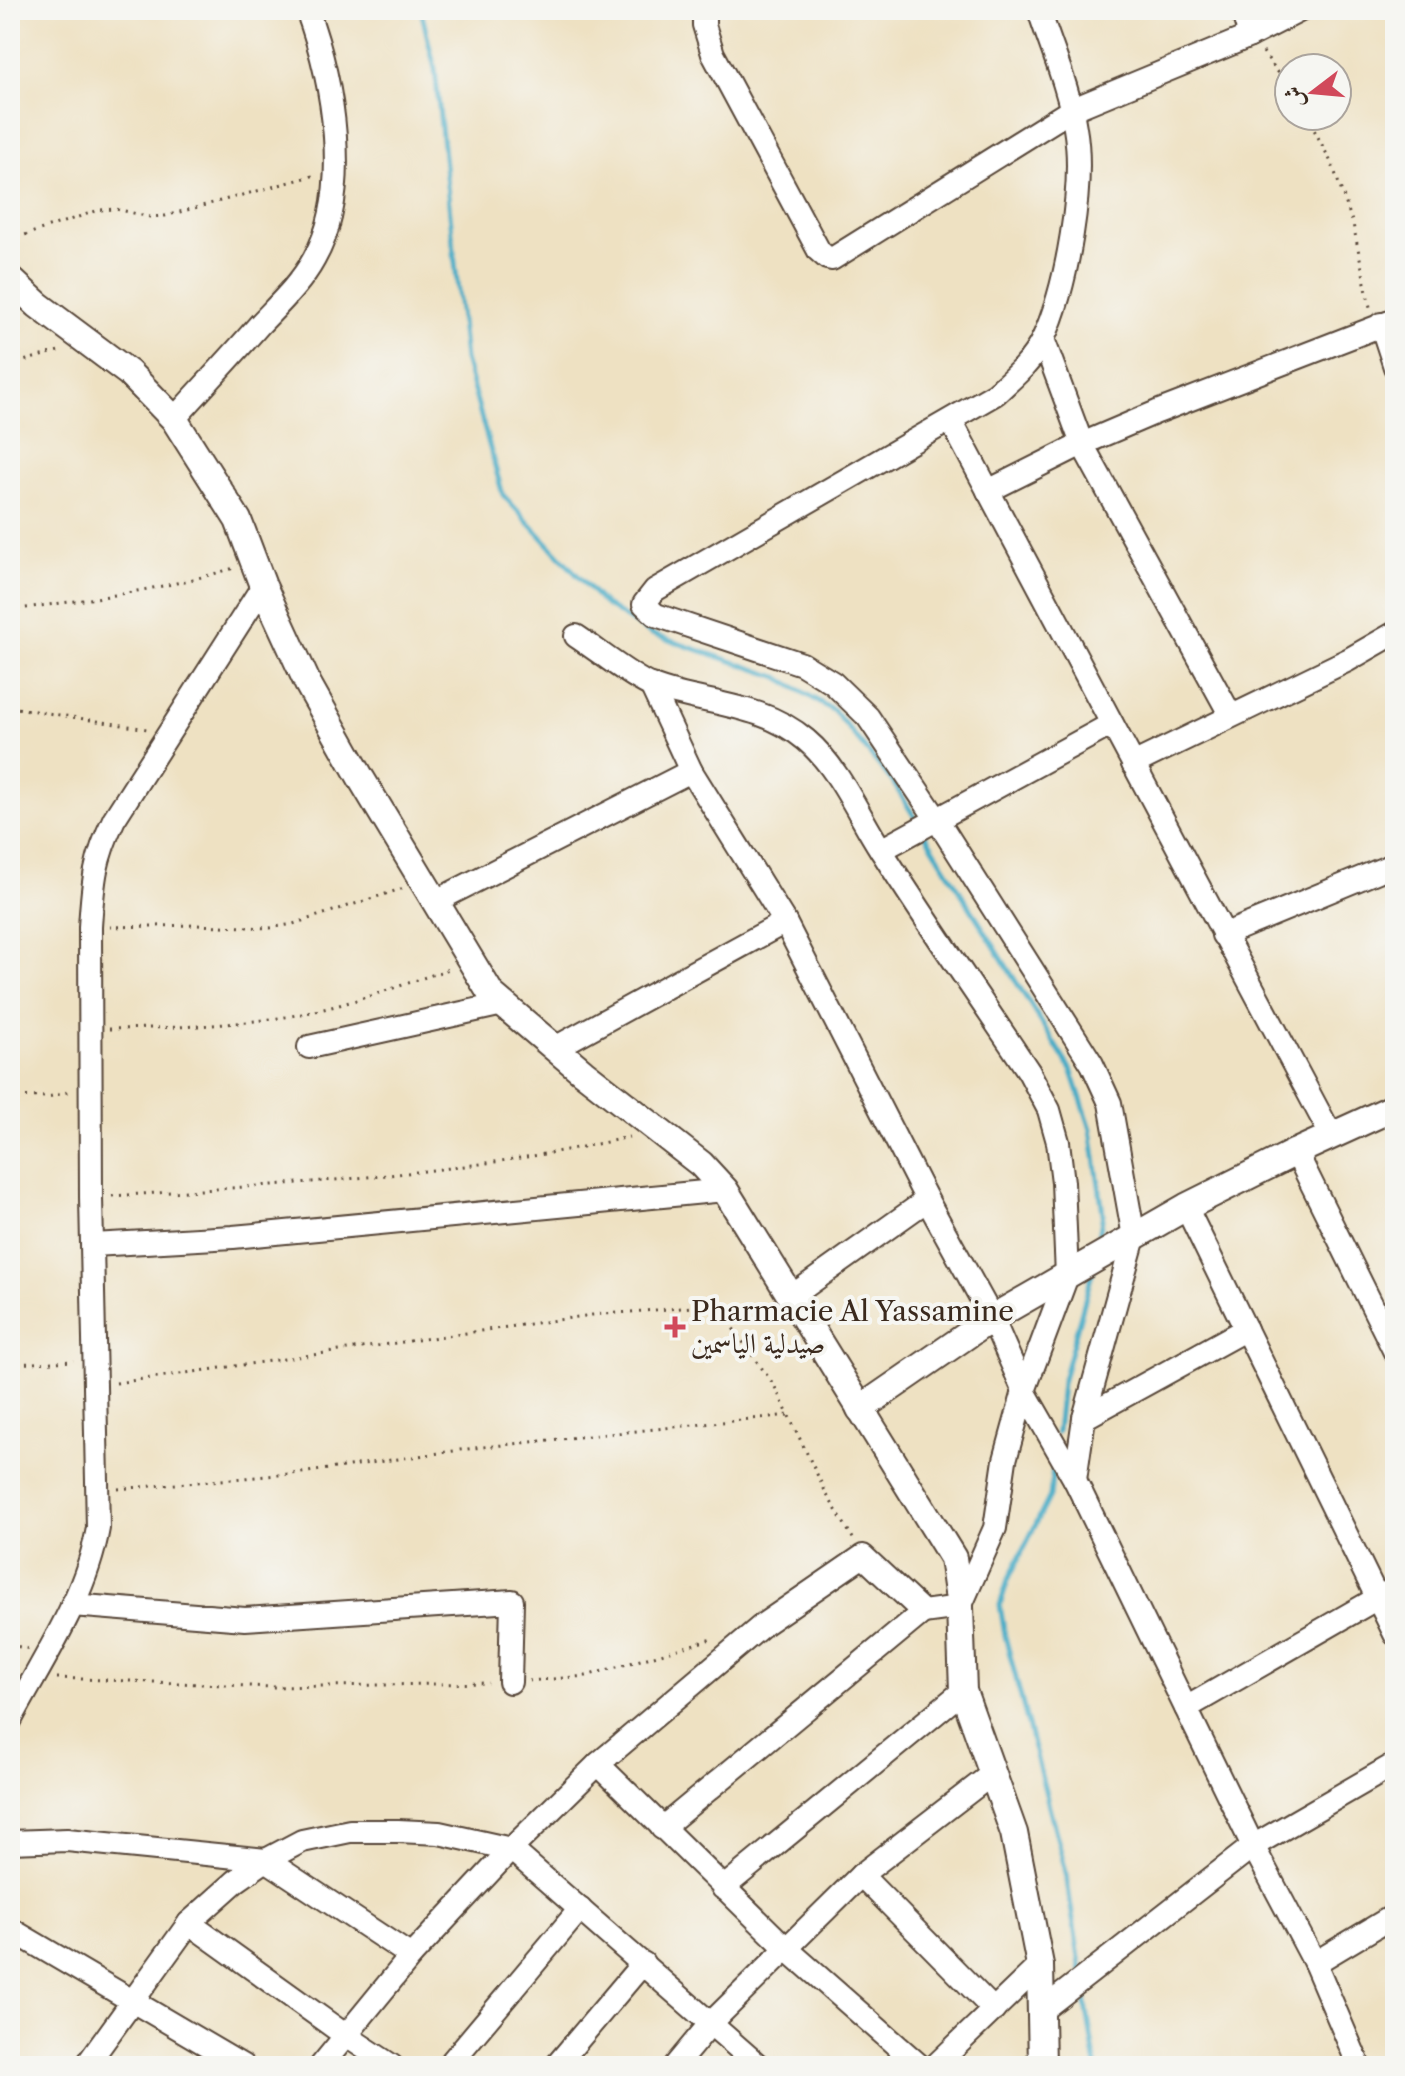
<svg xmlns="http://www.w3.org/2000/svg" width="1405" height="2076" viewBox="0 0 1405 2076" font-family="'Libre Caslon Text',Amiri,serif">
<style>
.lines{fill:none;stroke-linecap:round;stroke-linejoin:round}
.stream{stroke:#46acc6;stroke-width:5}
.minor-casing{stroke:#564537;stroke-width:26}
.tertiary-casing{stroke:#564537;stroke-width:30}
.path{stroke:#564537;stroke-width:3;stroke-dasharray:2 6;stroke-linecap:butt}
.minor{stroke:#fff;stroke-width:22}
.tertiary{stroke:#fff;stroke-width:26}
.poi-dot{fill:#d1495b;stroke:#f6f6f2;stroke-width:3}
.labels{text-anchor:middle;stroke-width:8;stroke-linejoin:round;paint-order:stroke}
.poi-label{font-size:28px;fill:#3b2a1e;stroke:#f6f6f2;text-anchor:start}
</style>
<rect width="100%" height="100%" fill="#f6f6f2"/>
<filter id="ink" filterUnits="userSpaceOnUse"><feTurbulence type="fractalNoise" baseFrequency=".0125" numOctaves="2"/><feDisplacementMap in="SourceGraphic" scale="16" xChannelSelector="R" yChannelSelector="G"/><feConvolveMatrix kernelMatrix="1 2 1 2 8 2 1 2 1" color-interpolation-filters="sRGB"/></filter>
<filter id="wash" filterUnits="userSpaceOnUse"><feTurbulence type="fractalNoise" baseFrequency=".006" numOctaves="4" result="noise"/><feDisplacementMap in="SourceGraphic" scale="32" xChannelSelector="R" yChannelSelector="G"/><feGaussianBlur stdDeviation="1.8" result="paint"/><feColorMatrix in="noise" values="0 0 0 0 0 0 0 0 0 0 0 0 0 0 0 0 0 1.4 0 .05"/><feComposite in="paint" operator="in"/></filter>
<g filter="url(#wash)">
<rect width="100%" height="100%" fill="#eee1c2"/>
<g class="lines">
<g class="stream">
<path d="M421 10 435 69 465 359 503 495 604 604 651 634 778 677 834 711 892 781 919 824"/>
<path d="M924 833 1072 1072 1091 1129 1103 1213 1097 1249"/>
<path d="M1057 1432 1062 1383 1093 1270"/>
<path d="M1054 1458 1050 1496 1008 1580 1000 1605 1005 1636 1065 1868 1081 1971"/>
<path d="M1083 1985 1096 2066"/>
</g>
</g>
</g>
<g filter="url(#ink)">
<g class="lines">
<defs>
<g id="minor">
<path d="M704 10V25L713 54 819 251 827 258 832 259 1071 110 1250 36 1301 10"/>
<path d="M1039 10C1051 48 1069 88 1075 128 1085 184 1067 287 1043 339 1032 362 1013 378 995 394L655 590 644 604 656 615 802 664 833 683 868 717 936 818 1092 1064 1110 1103 1134 1237 1084 1418 1075 1480"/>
<path d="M1242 10 1250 36"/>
<path d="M1381 324 1395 367"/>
<path d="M1043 339 1082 444 1231 716"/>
<path d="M174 419C203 387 232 356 260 324 279 304 301 283 314 259 353 190 333 81 307 10"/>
<path d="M951 421 1331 1135"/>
<path d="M988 491 1082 444 1157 412 1395 320"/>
<path d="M651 685 691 771 785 922 927 1200 992 1318 1024 1391 1075 1480 1253 1846 1315 1963 1359 2066"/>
<path d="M1133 764 1348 660 1395 633"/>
<path d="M881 850 1112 724"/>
<path d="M434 902 691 771"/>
<path d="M1223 935 1395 864"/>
<path d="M309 1047 503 1004"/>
<path d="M555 1048 785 922"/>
<path d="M1296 1152 1395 1352"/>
<path d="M1186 1207 1395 1634"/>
<path d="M93 1245 233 1237 725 1190"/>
<path d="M792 1296 927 1200"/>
<path d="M1084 1418 1246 1329"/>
<path d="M72 1605 245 1619 512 1601 510 1682"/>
<path d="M1186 1708 1395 1588"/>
<path d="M10 1721C43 1659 86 1597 98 1528L91 1197 90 927C93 882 94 861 114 819L263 586"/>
<path d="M598 1764 787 1949 920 2066"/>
<path d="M662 1828 923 1612"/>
<path d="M10 1842 67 1840 266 1860 411 1956"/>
<path d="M861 1875 994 2010"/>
<path d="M723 1888 963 1691"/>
<path d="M189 1923 345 2035 392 2066"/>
<path d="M10 1929 243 2066"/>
<path d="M1315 1963 1395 1915"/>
<path d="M1041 2011 1253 1846 1395 1764"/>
<path d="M86 2066 189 1923 236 1881 266 1860 302 1841 350 1831H398L439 1833 511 1849 759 2066"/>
<path d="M321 2066 411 1956 511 1849 598 1764 764 1624 863 1556 923 1612 960 1607 995 1528 1005 1460 1024 1391 1067 1276 1063 1182 1058 1142 1049 1110 1029 1072C980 998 928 925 881 850 857 813 840 769 806 740 761 702 704 705 652 686 632 678 596 649 576 636"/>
<path d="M448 2066 580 1909"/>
<path d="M556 2066 643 1963"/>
<path d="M675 2066 710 2024 861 1875 992 1774"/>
<path d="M935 2066 1040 1965"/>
</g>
<g id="tertiary">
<path d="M10 279 38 305 129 373 174 419 238 520 263 586 308 684 362 780 491 994 583 1072 701 1164 725 1190 953 1558 960 1607 963 1691 1014 1833 1040 1965 1042 2066"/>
<path d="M860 1409 992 1318 1186 1207 1296 1152 1395 1107"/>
</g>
</defs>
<use href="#minor" class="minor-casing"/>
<use href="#tertiary" class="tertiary-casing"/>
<g class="path">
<path d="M1263 52 1289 87"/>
<path d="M1307 116 1332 164 1353 224 1370 307"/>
<path d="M10 240 99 210 116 209 150 217 165 216 316 175"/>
<path d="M10 365 62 350"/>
<path d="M10 610C86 600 161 590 234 568"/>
<path d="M10 707 147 729"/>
<path d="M110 927 196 925 270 928 293 924 404 888"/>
<path d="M109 1029C167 1028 227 1026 285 1017 341 1008 396 987 449 969"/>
<path d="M10 1096 48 1097 71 1091"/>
<path d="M112 1196C285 1184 459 1176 629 1137"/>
<path d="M10 1364 74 1361"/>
<path d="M116 1383 592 1315 706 1306 722 1313 774 1385 827 1495 854 1540"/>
<path d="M118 1489 301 1473 474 1448 789 1415"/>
<path d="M10 1645 30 1649"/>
<path d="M57 1678 273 1687 489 1683"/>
<path d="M529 1681 586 1676 715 1638"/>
</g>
<use href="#minor" class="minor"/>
<use href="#tertiary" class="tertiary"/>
</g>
</g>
<path class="poi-dot" d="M671 1315h8v8h8v8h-8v8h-8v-8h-8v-8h8z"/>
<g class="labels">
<g class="poi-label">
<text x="691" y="1321">Pharmacie Al Yassamine<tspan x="691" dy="32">صيدلية الياسمين</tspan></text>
</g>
</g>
<rect width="1405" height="2076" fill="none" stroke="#f6f6f2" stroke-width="40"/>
<g transform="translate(1313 92) rotate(254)"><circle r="38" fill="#f6f6f2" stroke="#aba49d" stroke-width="2"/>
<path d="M0-6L14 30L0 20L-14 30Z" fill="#d1495b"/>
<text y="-12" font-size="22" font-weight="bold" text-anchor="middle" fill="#3b2a1e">ش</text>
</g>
</svg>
